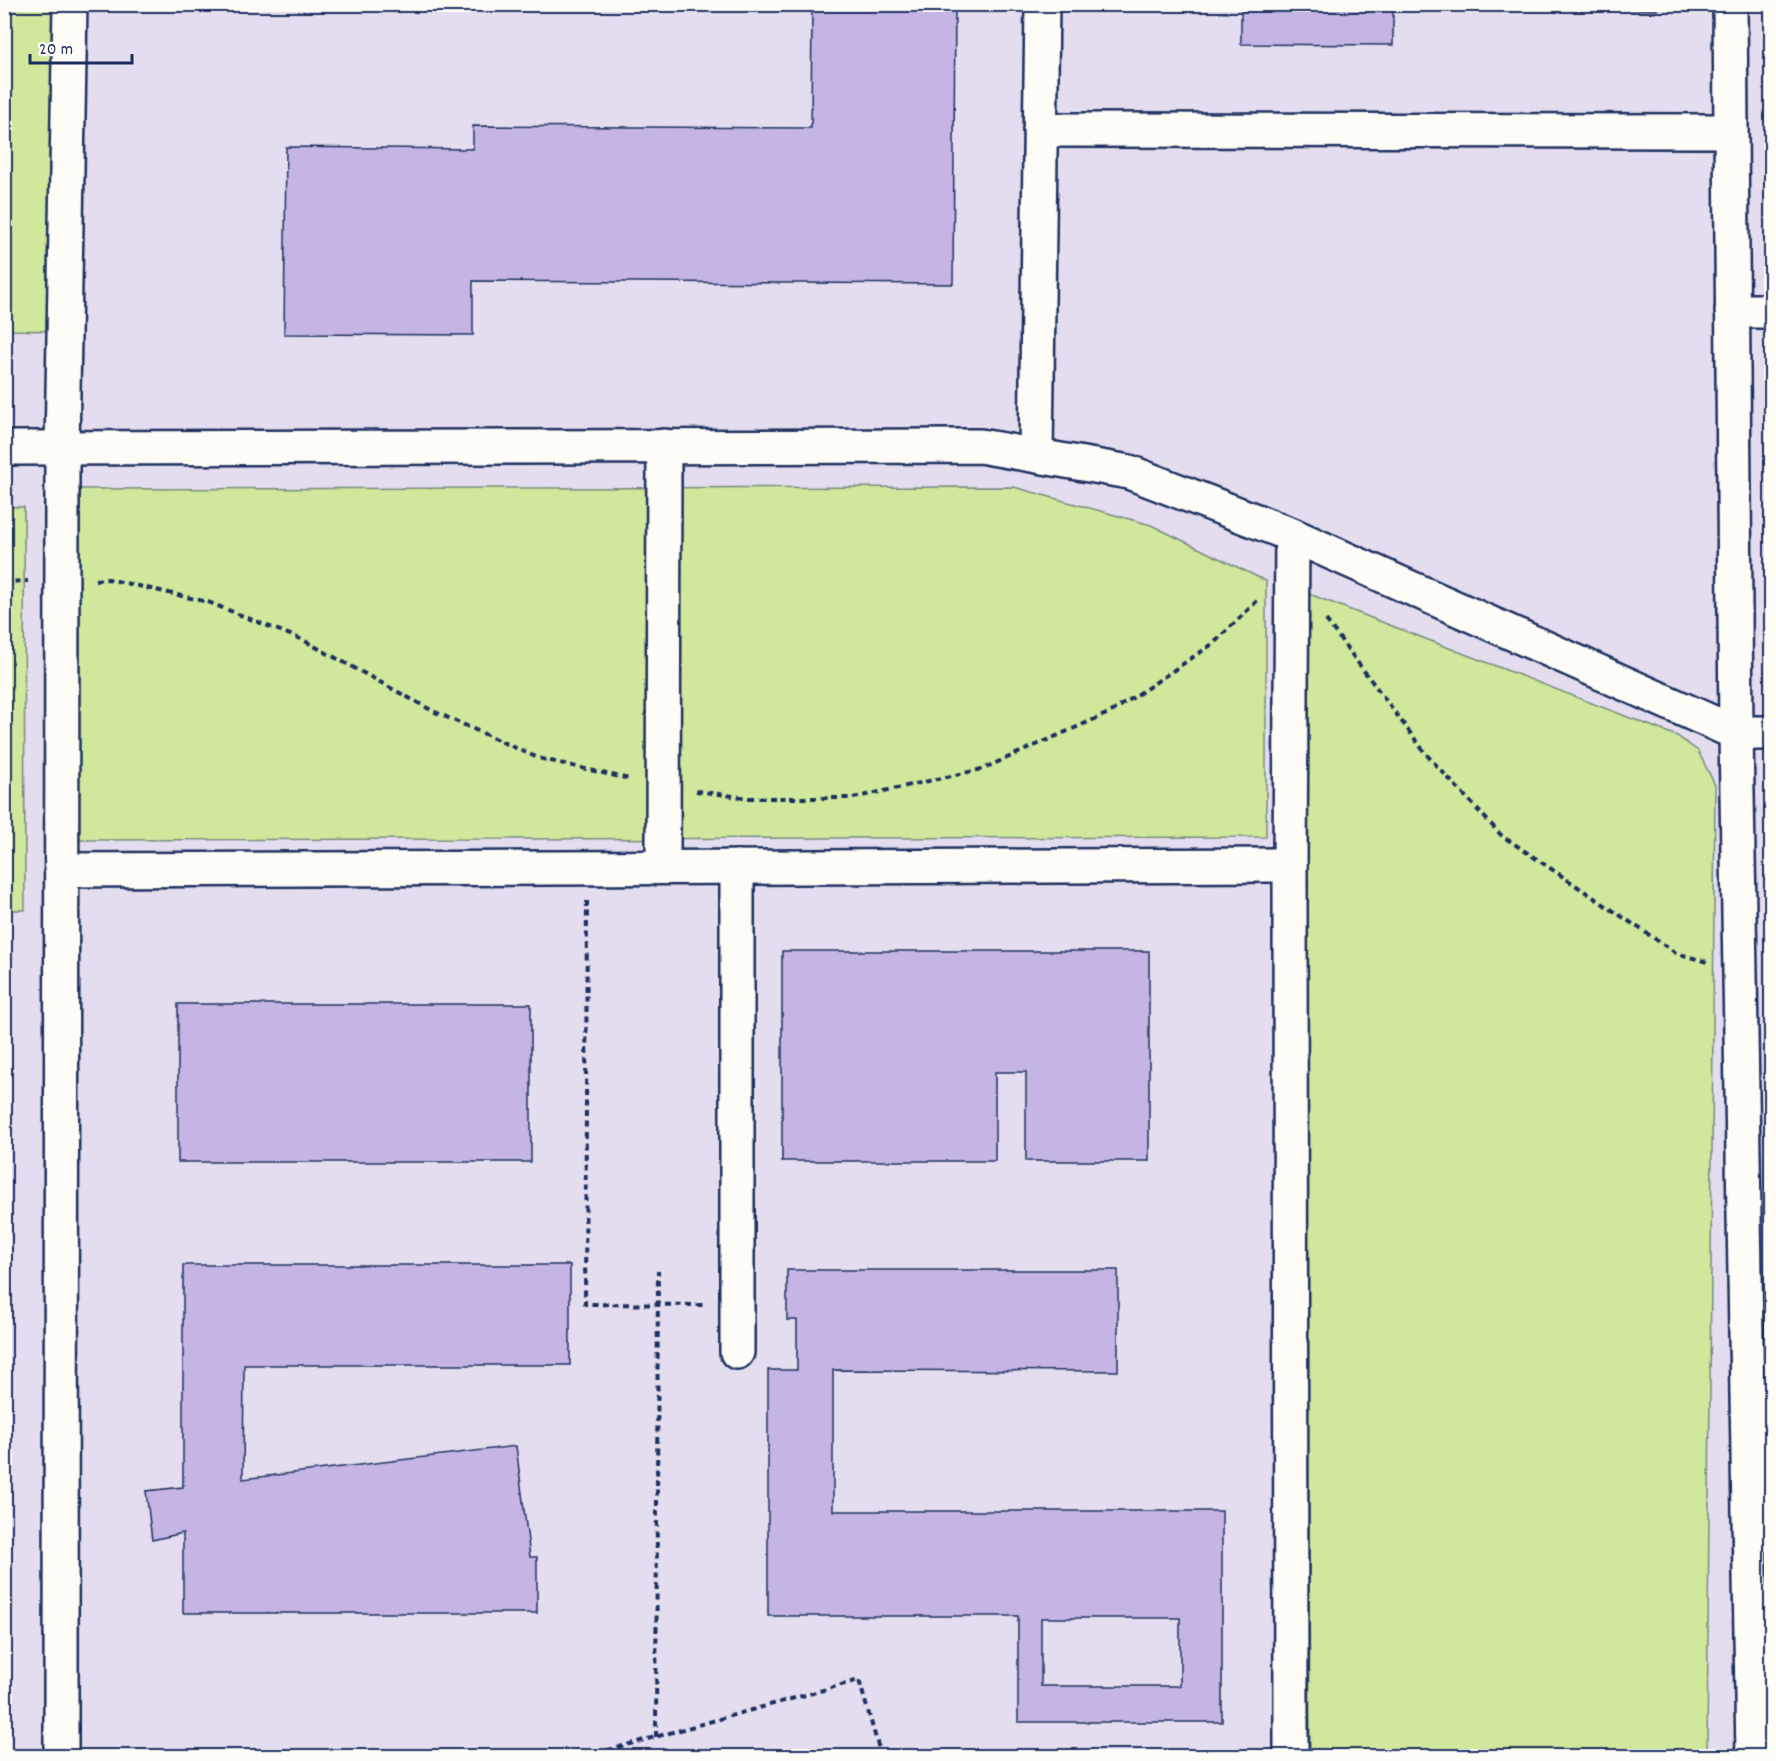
<svg xmlns="http://www.w3.org/2000/svg" width="1776" height="1761" viewBox="0 0 1776 1761" font-family="Dekko,sans-serif">
<style>
.built{fill:#e4ddef}
.green{fill:#d0e79c;stroke:#768b7d;stroke-width:1.5}
.building{fill:#c5b5e5;stroke:#1b2f5e;stroke-width:1.5;fill-rule:evenodd}
.lines{fill:none;stroke-linecap:round;stroke-linejoin:round}
.minor-casing{stroke:#1b2f5e;stroke-width:38}
.path{stroke:#1b2f5e;stroke-width:4;stroke-dasharray:6 4.5;stroke-linecap:butt}
.minor{stroke:#fdfcf7;stroke-width:33}
</style>
<rect width="100%" height="100%" fill="#f2eef3"/>
<filter id="ink" filterUnits="userSpaceOnUse"><feTurbulence type="fractalNoise" baseFrequency=".0167" numOctaves="2"/><feDisplacementMap in="SourceGraphic" scale="12" xChannelSelector="R" yChannelSelector="G"/><feConvolveMatrix kernelMatrix="1 2 1 2 8 2 1 2 1" color-interpolation-filters="sRGB"/></filter>
<g filter="url(#ink)">
<rect class="built" x="5" y="5" width="1766" height="1751"/>
<g class="green">
<path d="M5 5H59L52 331 5 330Z"/>
<path d="M1014 487 1151 525 1266 581V837L79 840 78 489Z"/>
<path d="M5 507H24L25 910H5Z"/>
<path d="M1304 592 1677 736 1698 751 1715 785 1707 1756H1310Z"/>
</g>
<g class="building">
<path d="M812 4H955L953 284 473 281V335L284 334 286 147 473 149V126L811 128Z"/>
<path d="M1241 4H1658L1657 10 1393 8V45L1241 44Z"/>
<path d="M782 951H1149V1161H1026V1072H995V1161H782Z"/>
<rect x="178" y="1004" width="353" height="158"/>
<path d="M183 1265H570V1365H244L243 1479 516 1446 530 1557H537V1613H183V1533L152 1540 146 1491 183 1487Z"/>
<path d="M787 1270H1118V1371L833 1370V1511H1222V1722H1018V1616H768V1370H797V1320H787ZM1041 1618H1180V1686H1041Z"/>
</g>
<g class="lines">
<defs>
<g id="minor">
<path d="M1730 4 1736 733 1753 1756"/>
<path d="M1040 130 1728 131"/>
<path d="M1732 311H1772"/>
<path d="M4 448 980 446 1129 472 1292 535 1736 733H1772"/>
<path d="M1036 455 1042 4"/>
<path d="M663 867 664 446"/>
<path d="M737 867V1352"/>
<path d="M62 870 1290 865"/>
<path d="M61 1756 62 447 70 4"/>
<path d="M1291 1756 1290 865 1292 535"/>
</g>
</defs>
<use href="#minor" class="minor-casing"/>
<g class="path">
<path d="M95 580 108 579 208 602 303 640 433 711 538 758 629 779"/>
<path d="M4 582 28 581"/>
<path d="M1326 620 1426 754 1501 835 1676 953 1707 962"/>
<path d="M696 791 749 798H853L982 769 1113 711 1214 643 1258 600"/>
<path d="M587 901 585 1304 703 1305"/>
<path d="M656 1737 658 1271"/>
<path d="M587 1756 859 1680 881 1756"/>
</g>
<use href="#minor" class="minor"/>
</g>
</g>
<rect width="1776" height="1761" fill="none" stroke="#fdfcf7" stroke-width="24"/>
<rect x="12" y="12" width="1752" height="1737" fill="none" stroke="#1b2f5e" stroke-width="2" filter="url(#ink)"/>
<path d="M30 54v9h102v-9" fill="none" stroke="#1b2f5e" stroke-width="3"/>
<text x="39" y="54" font-size="18" fill="#1b2f5e" stroke="#fdfcf7" stroke-width="4.5" paint-order="stroke">20 m</text>
</svg>
